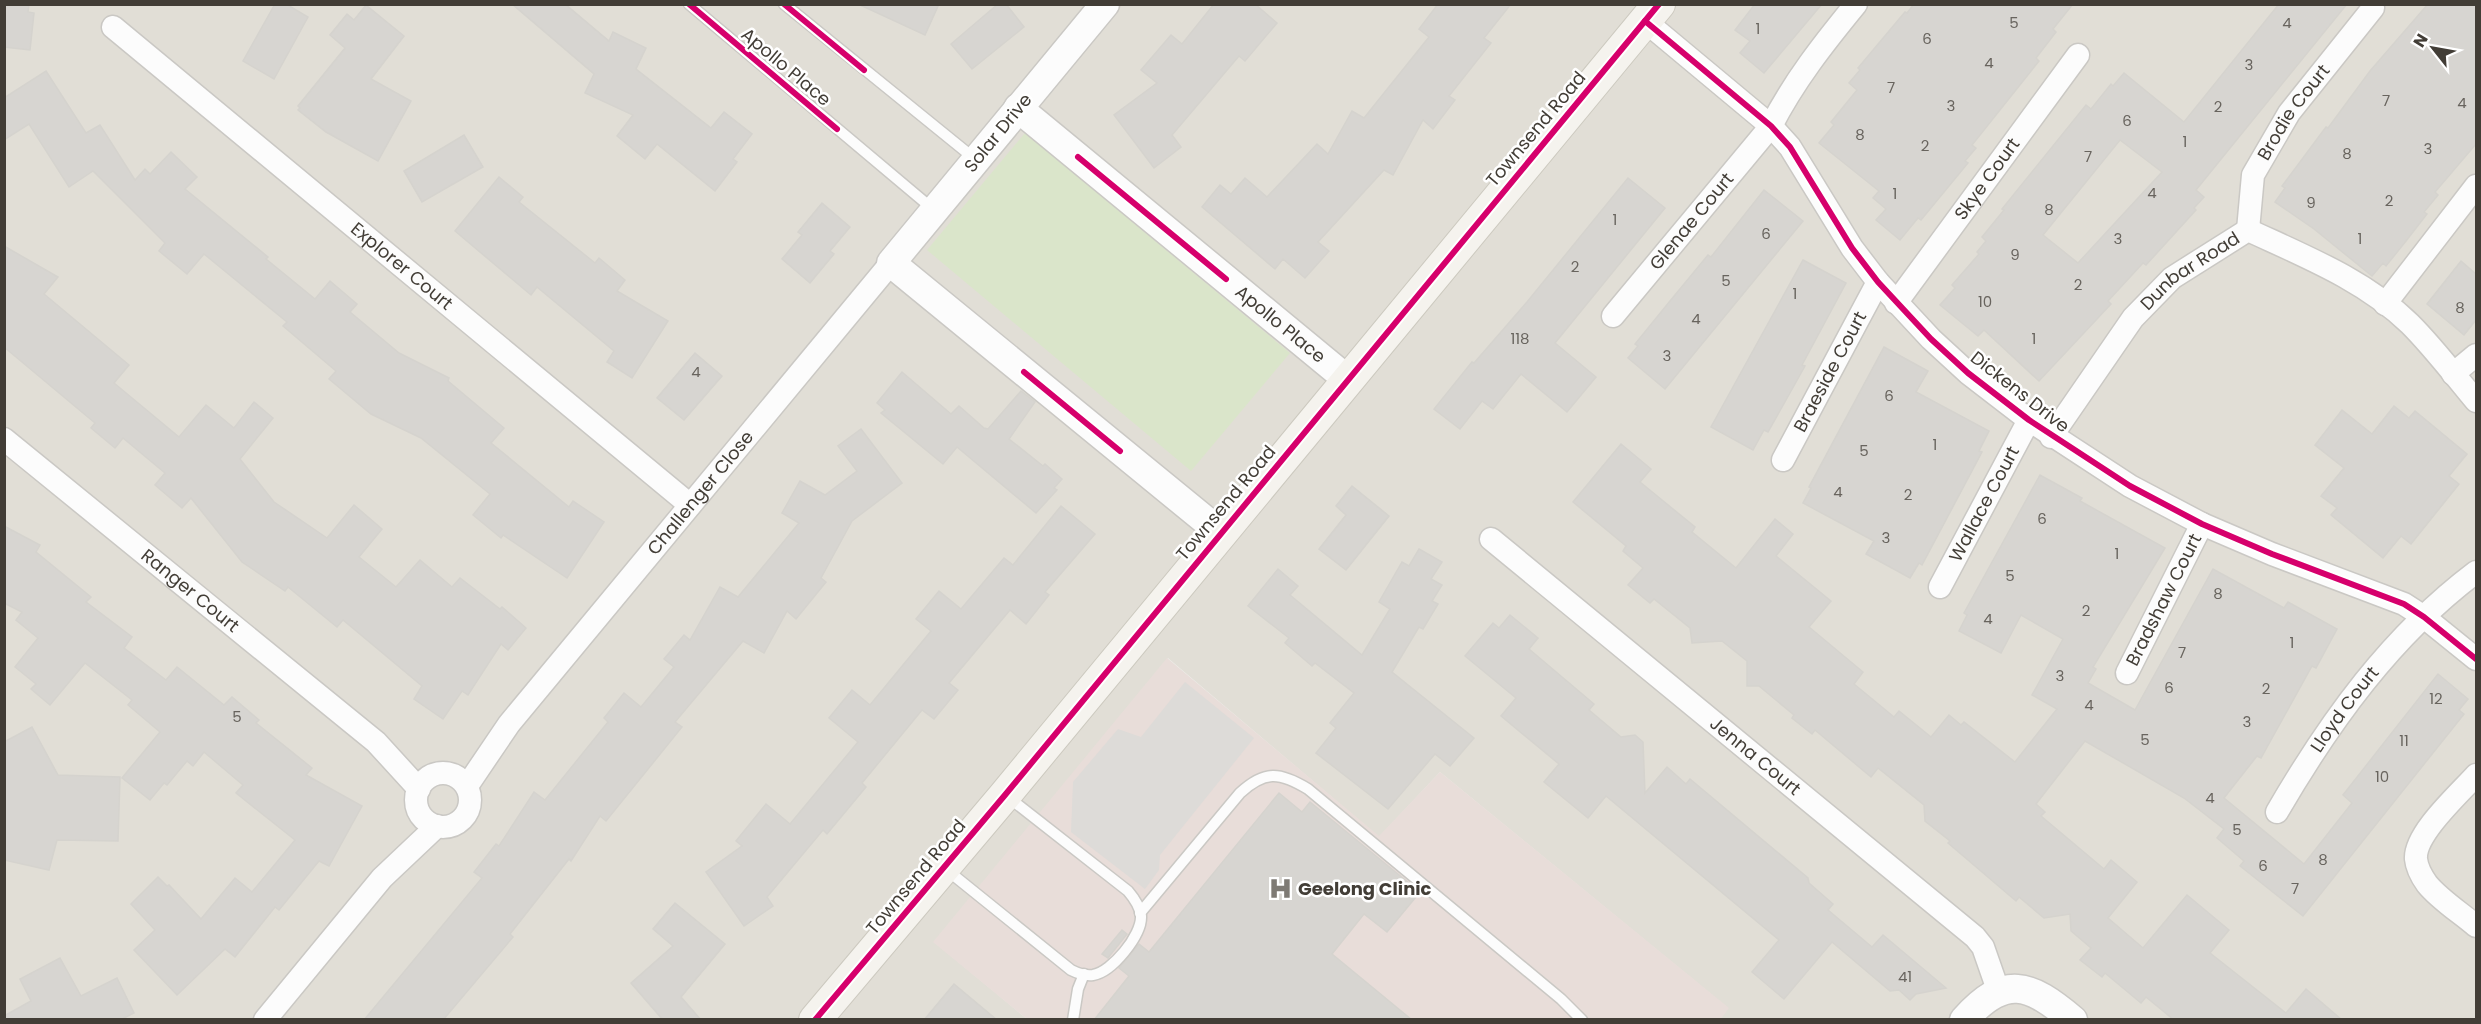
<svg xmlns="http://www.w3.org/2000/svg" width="2481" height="1024" viewBox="0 0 2481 1024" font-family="Poppins,sans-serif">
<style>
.residential{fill:#e1ded6}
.medical{fill:#e8ddd9}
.green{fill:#dae5ca}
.parking{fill:#dddbd8}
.building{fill:#d7d5d1;stroke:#d5d3ce;stroke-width:1.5;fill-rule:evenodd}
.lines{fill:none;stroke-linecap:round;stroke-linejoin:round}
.service-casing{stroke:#cac8c4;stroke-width:13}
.minor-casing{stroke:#cac8c4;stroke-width:25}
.tertiary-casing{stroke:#cac8c4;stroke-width:31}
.secondary-casing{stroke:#ccc9bf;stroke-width:34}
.service{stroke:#fcfcfc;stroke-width:10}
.minor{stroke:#fcfcfc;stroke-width:22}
.tertiary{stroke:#fcfcfc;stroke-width:28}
.secondary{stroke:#f5f3ee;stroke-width:32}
.cycleway-casing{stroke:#fff;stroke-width:10}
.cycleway{stroke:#d6006c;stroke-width:6}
.labels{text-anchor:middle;stroke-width:5;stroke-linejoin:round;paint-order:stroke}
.number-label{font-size:15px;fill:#68645e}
.street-label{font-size:18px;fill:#423d36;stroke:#fff}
.poi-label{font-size:18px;font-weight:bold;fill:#423d36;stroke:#fff;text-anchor:start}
</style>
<rect width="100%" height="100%" fill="#edece8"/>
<path class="residential" d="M5 5H2476V1019H1720L1728 1008 1440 772 1379 837 1168 658 934 942 1027 1019 5 1020Z"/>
<path class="medical" d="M1167 658 1379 836 1440 772 1729 1008 1720 1020 1027 1019 933 942Z"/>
<path class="green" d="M1025 133 1290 353 1191 471 927 250Z"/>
<path class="parking" d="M1185 682 1254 738 1160 855 1159 870 1145 889 1071 832 1073 782 1118 729 1141 737Z"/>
<g class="building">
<path d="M4 4H29L28 12 34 13 30 50 4 47Z"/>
<path d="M275 4H286L308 17 274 79 243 61Z"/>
<path d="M512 4H565L609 41 613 32 646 48 636 69 711 128 724 112 752 134 733 159 737 162 715 191 657 144 645 159 617 136 633 115 585 93 594 74Z"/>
<path d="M858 4H939L925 35Z"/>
<path d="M998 4H1006L1024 27 972 69 951 44Z"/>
<path d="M1214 4H1255L1277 23 1245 61 1239 56 1172 135 1181 147 1154 168 1114 115 1157 83 1141 70 1171 35 1182 44Z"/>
<path d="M1438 4H1511L1484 38 1491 43 1449 96 1455 100 1433 129 1423 120 1393 175 1384 170 1318 242 1329 251 1305 278 1283 259 1275 269 1202 207 1220 185 1231 194 1245 178 1267 197 1317 144 1328 154 1352 111 1364 118 1429 37 1419 29Z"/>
<path d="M1755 4H1822L1764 73 1740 53 1750 41 1735 30Z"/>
<path d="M1914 4H2073L2053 29 2056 32 2036 58 2039 61 1972 145 1976 148 1965 161 1968 163 1921 220 1918 218 1900 240 1876 220 1886 209 1873 198 1879 191 1819 143 1834 125 1831 122 1857 90 1849 83 1860 70 1858 68 1905 12 1907 13Z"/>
<path d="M2279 4H2347L2196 190 2204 197 2194 208 2196 210 2146 265 2143 263 2108 301 2111 304 2039 381 1984 330 1978 336 1940 305 1955 288 1952 285 1979 254 1977 252 1986 241 1982 237 2004 210 2002 209 2086 105 2091 109 2111 84 2113 86 2124 73 2184 122ZM2120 140 2162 172 2078 263 2043 235Z"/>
<path d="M2428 4H2476V144L2435 192 2438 195 2424 212 2427 214 2406 241 2386 266 2383 263 2372 276 2314 229 2275 202 2285 188 2282 186 2326 127 2328 128 2370 71Z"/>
<path d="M366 5 404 36 371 79 411 101 378 161 326 132 298 110 300 108 298 106 345 48 330 35 347 14 354 20Z"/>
<path d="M46 71 86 133 100 125 135 180 145 169 150 174 171 152 197 177 185 189 268 257 266 259 315 299 330 281 357 304 350 312 399 353 449 378 448 381 504 428 491 443 569 507 573 501 604 522 567 578 503 535 501 538 473 515 490 494 421 438 371 414 329 379 336 371 283 326 287 322 204 254 187 274 159 251 165 243 93 171 69 187 29 124 4 140V98Z"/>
<path d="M464 135 483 167 422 202 404 171Z"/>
<path d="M499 177 523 197 519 202 595 263 599 258 625 280 617 291 668 321 632 378 607 362 614 351 537 287 531 295 455 231Z"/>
<path d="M1628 178 1665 208 1555 343 1596 377 1567 412 1521 374 1493 409 1482 401 1460 429 1434 409 1472 362 1474 363 1527 302Z"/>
<path d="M1764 190 1803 221 1665 389 1628 358 1638 346 1635 344 1670 301 1708 255 1711 257Z"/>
<path d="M822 203 850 227 830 251 834 254 810 283 782 259 802 235 798 232Z"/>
<path d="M4 246 58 277 44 294 129 365 114 383 179 437 206 405 234 428 254 402 273 418 240 459 274 502 327 538 354 505 382 529 359 557 396 587 420 560 452 587 460 578 500 609 502 607 526 628 508 650 501 644 468 695 462 691 443 719 414 699 422 686 343 620 337 627 288 587 285 591 242 562 191 498 182 508 155 485 165 473 123 438 115 448 91 428 95 423 4 347Z"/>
<path d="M1803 260 1846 283 1802 365 1805 366 1768 432 1764 430 1753 450 1711 427Z"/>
<path d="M2461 261 2476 274V320L2464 335 2427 304Z"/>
<path d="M1884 347 1928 371 1916 392 1989 431 1979 451 1982 452 1922 565 1919 563 1910 578 1866 554 1874 541 1803 503 1811 488 1809 487Z"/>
<path d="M695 353 722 376 684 420 657 398Z"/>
<path d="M902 372 951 414 959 406 984 428 988 429 1021 391 1035 402 1009 439 1043 466 1045 464 1062 479 1054 488 1057 490 1036 513 957 447 943 464 881 413 885 410 877 403Z"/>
<path d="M2394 406 2409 418 2415 411 2467 454 2449 476 2459 484 2411 544 2401 536 2383 558 2331 515 2337 508 2321 496 2344 468 2315 445 2342 410 2372 434Z"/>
<path d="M861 429 902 483 852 521 821 578 826 582 796 619 787 611 764 653 743 641 675 722 682 727 606 821 600 816 571 861 569 859 510 934 513 937 443 1020H364L482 878 474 872 496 844 499 846 534 792 545 800 608 722 604 718 624 693 641 707 674 667 664 659 684 635 690 640 720 587 738 597 799 523 782 513 800 481 825 495 857 471 838 446Z"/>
<path d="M1621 444 1651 469 1640 482 1695 527 1692 532 1736 568 1775 519 1793 534 1776 556 1831 601 1809 627 1863 672 1854 684 1894 717 1899 711 1931 737 1949 715 1961 725 1964 722 2015 762 2057 709 2032 695 2063 639 2021 615 2001 653 1959 631 1967 615 1964 613 2040 475 2082 498 2080 501 2165 548 2093 667 2096 669 2088 683 2135 710 2213 569 2284 608 2288 602 2337 629 2316 668 2312 666 2261 758 2257 756 2224 798 2304 864 2352 803 2343 795 2438 674 2468 699 2459 710 2464 714 2303 916 2240 866 2244 861 2217 838 2224 829 2184 798 2085 741 2036 804 2045 812 2041 816 2104 869 2111 860 2137 882 2108 918 2143 948 2187 895 2229 930 2210 953 2286 1013 2306 989 2342 1020H2174L2146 997 2141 1003 2105 973 2102 977 2080 960 2091 948 2071 931 2070 914 2044 918 2019 897 2016 901 1948 843 1950 841 1925 821 1924 805 1878 768 1871 777 1815 730 1812 734 1792 718 1794 715 1759 686H1747V661L1722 641 1692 643 1690 628 1654 599 1650 603 1628 585 1643 568 1623 551 1626 546 1573 502Z"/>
<path d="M1352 486 1389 516 1346 570 1319 549 1346 515 1336 506Z"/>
<path d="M1061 506 1095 534 1045 592 1049 595 1026 624 1010 610 949 683 958 690 934 719 922 710 862 783 866 787 827 834 823 830 767 897 773 906 744 926 706 872 742 846 736 841 766 804 790 824 858 742 829 718 852 690 870 705 931 631 916 619 939 591 961 609 1004 558 1013 565Z"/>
<path d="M4 526 40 545 36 552 91 597 86 602 132 637 124 648 166 680 177 667 224 705 232 697 259 720 256 723 312 768 306 775 362 806 329 866 319 861 279 910 275 907 235 957 225 949 177 995 134 950 155 930 131 904 158 877 167 886 169 885 201 919 235 878 252 892 295 840 236 793 243 785 204 752 193 766 187 761 167 785 164 783 150 800 122 778 160 732 128 705 132 700 85 663 50 705 31 689 36 684 15 667 38 638 16 620 22 612 4 603Z"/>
<path d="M1419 549 1442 562 1431 579 1442 585 1432 601 1438 604 1423 629 1419 627 1392 672 1474 738 1450 766 1435 754 1388 809 1316 753 1336 728 1330 723 1354 693 1315 663 1312 666 1298 654 1285 643 1289 638 1248 606 1278 569 1298 586 1290 595 1362 655 1390 609 1379 602 1402 562 1409 566Z"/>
<path d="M1510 615 1538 638 1529 649 1594 704 1589 710 1621 737 1635 735 1643 742 1645 793 1667 767 1686 784 1690 779 1808 878 1809 883 1833 904 1828 910 1872 947 1883 935 1946 988 1916 994 1910 1000 1899 990 1890 991 1832 942 1784 999 1752 972 1779 940 1606 796 1588 818 1544 782 1559 764 1501 716 1516 698 1465 656 1493 623 1499 628Z"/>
<path d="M32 727 58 775 120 777 118 841 57 840 49 870 4 860V742Z"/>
<path d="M1279 793 1302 812 1310 802 1420 892 1387 932 1364 914 1332 954 1412 1020H1094L1129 976 1119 968 1139 944 1149 952Z"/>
<path d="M675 903 725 944 681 997 701 1020H663L631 983 673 946 653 929Z"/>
<path d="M1122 930 1127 934 1108 958 1102 954Z"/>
<path d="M60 958 81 996 117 978 134 1013 120 1020H4V1016L31 1001 20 979Z"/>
<path d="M954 984 997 1020H924Z"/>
</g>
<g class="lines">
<defs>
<g id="service">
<path d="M689 4 934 210"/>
<path d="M784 4 975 159"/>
<path d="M947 870 1071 970C1077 973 1085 976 1093 975 1112 972 1142 935 1141 916 1140 906 1134 898 1128 891L1008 797"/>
<path d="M1140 913 1240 793C1265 770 1280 772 1308 789L1561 999 1582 1020"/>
<path d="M1073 1020 1078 989 1084 974"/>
</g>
<g id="minor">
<path d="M1645 21 1771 126 1790 147 1852 248 1878 282 1931 339 1968 373 2029 420 2130 486 2202 524 2272 554 2404 604 2424 617 2476 659"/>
<path id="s1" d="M113 27 690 505"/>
<path id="s2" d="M2248 230 2253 175 2289 113 2373 8"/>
<path id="s3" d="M1896 303 2078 55"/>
<path d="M2385 304 2476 186"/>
<path id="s4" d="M1613 316 1771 126C1794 81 1824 43 1856 4"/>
<path d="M2453 374 2476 355"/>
<path id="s5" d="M2051 437 2133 318 2172 278 2248 230C2304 256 2365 280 2410 324 2434 348 2455 376 2476 401"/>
<path id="s6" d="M4 439 376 742 419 789"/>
<path id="s7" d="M1783 460 1878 282"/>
<path id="s8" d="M1491 539 1975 937 1983 947 1998 990"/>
<path id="s9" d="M1940 587 2029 420"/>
<path id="s10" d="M2127 673 2202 524"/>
<circle cx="443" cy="800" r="27"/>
<path d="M2476 775C2460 793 2414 834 2416 859 2417 869 2422 877 2427 884 2440 900 2461 913 2476 926"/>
<path id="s11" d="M467 786 509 724 891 263"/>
<path id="s12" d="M2277 812C2330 721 2391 636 2476 572"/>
<path d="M265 1020 382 878 437 826"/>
</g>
<g id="tertiary">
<path d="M1105 4 891 263 1221 533"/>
<path id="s13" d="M1018 108 1348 380"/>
<path d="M1964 1020C2005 974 2029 983 2073 1020"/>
</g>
<path id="secondary" d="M815 1020 1005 795 1659 4"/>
</defs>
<use href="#service" class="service-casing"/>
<use href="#minor" class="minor-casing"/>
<use href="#tertiary" class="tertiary-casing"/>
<use href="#secondary" class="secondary-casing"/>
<use href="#service" class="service"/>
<use href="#minor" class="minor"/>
<use href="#tertiary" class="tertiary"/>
<use href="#secondary" class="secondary"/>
<defs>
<g id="cycleway">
<path d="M689 4 837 129"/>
<path d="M784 4 864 70"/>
<path d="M1645 21 1771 126 1790 147 1852 248 1878 282 1931 339 1968 373 2029 420 2130 486 2202 524 2272 554 2404 604 2424 617 2476 659"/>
<path d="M1078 157 1226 279"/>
<path d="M1024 372 1120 451"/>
<path d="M815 1020 1005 795 1659 4"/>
</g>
</defs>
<use href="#cycleway" class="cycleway-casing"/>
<use href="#cycleway" class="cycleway"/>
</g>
<defs>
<symbol id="hospital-bare" viewBox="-9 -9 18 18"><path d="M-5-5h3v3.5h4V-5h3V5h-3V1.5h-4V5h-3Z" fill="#7e7a74" stroke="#fff" stroke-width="2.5" paint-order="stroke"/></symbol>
</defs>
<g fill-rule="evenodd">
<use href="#hospital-bare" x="1264" y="872" width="33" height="33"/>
</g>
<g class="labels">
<g class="number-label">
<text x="2014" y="28">5</text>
<text x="2287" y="28">4</text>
<text x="1758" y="34">1</text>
<text x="1927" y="44">6</text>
<text x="1989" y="68">4</text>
<text x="2249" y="70">3</text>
<text x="1891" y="93">7</text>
<text x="2386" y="106">7</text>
<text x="2462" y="108">4</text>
<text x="1951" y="111">3</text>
<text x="2218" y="112">2</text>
<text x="2127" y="126">6</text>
<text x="1860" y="140">8</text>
<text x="2185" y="147">1</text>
<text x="1925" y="151">2</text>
<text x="2428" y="154">3</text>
<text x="2347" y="159">8</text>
<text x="2088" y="162">7</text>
<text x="2152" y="198">4</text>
<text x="1895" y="199">1</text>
<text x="2389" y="206">2</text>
<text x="2311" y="208">9</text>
<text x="2049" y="215">8</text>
<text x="1615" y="225">1</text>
<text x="1766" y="239">6</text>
<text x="2118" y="244">3</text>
<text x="2360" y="244">1</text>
<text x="2015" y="260">9</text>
<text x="1575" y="272">2</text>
<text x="1726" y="286">5</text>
<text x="2078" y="290">2</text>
<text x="1795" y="299">1</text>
<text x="1985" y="307">10</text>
<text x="2460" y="313">8</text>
<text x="1696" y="324">4</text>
<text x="1520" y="344">118</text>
<text x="2034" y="344">1</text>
<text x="1667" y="361">3</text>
<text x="696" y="377">4</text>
<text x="1889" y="401">6</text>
<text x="1935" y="450">1</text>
<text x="1864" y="456">5</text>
<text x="1838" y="497">4</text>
<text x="1908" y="500">2</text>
<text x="2042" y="524">6</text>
<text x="1886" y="543">3</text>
<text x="2117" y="559">1</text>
<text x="2010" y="581">5</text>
<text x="2218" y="599">8</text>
<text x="2086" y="616">2</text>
<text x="1988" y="624">4</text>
<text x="2292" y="648">1</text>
<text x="2182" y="658">7</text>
<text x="2060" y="681">3</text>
<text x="2169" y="693">6</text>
<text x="2266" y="694">2</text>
<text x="2436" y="704">12</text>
<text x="2089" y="710">4</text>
<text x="237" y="722">5</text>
<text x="2247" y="727">3</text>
<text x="2145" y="745">5</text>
<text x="2404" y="746">11</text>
<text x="2382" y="782">10</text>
<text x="2210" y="803">4</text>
<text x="2237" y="835">5</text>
<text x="2323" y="865">8</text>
<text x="2263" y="871">6</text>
<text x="2295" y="894">7</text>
<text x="1905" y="982">41</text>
</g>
<g class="street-label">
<text transform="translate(786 67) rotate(40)" y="6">Apollo Place</text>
<text dy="6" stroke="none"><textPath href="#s2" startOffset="130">Brodie Court</textPath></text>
<text transform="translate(1536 129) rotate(-50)" y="6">Townsend Road</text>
<text transform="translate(998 133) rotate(-51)" y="6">Solar Drive</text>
<text dy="6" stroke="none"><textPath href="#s3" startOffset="154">Skye Court</textPath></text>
<text dy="6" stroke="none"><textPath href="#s4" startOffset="123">Glenae Court</textPath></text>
<text dy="6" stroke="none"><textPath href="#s1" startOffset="375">Explorer Court</textPath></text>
<text dy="6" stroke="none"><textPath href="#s5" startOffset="219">Dunbar Road</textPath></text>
<text dy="6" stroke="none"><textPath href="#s13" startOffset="340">Apollo Place</textPath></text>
<text dy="6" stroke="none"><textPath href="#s7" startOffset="100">Braeside Court</textPath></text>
<text transform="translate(2020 392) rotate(38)" y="6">Dickens Drive</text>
<text dy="6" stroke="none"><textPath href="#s11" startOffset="375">Challenger Close</textPath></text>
<text transform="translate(1226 503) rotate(-50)" y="6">Townsend Road</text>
<text dy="6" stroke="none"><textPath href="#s9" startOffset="94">Wallace Court</textPath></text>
<text dy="6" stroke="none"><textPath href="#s6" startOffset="240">Ranger Court</textPath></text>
<text dy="6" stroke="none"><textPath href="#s10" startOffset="82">Bradshaw Court</textPath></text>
<text dy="6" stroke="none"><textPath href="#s12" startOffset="123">Lloyd Court</textPath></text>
<text dy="6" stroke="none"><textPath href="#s8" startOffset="342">Jenna Court</textPath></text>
<text transform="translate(916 877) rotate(-50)" y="6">Townsend Road</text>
</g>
<g class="poi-label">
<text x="1298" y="895">Geelong Clinic</text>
</g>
</g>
<rect width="2481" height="1024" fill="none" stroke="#423d36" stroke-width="12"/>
<g transform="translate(2433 48) rotate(301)" stroke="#ffffff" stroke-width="4.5" paint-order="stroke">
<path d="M0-4.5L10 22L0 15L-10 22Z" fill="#423d36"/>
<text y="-9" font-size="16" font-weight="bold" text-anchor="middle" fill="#423d36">N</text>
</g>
</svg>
